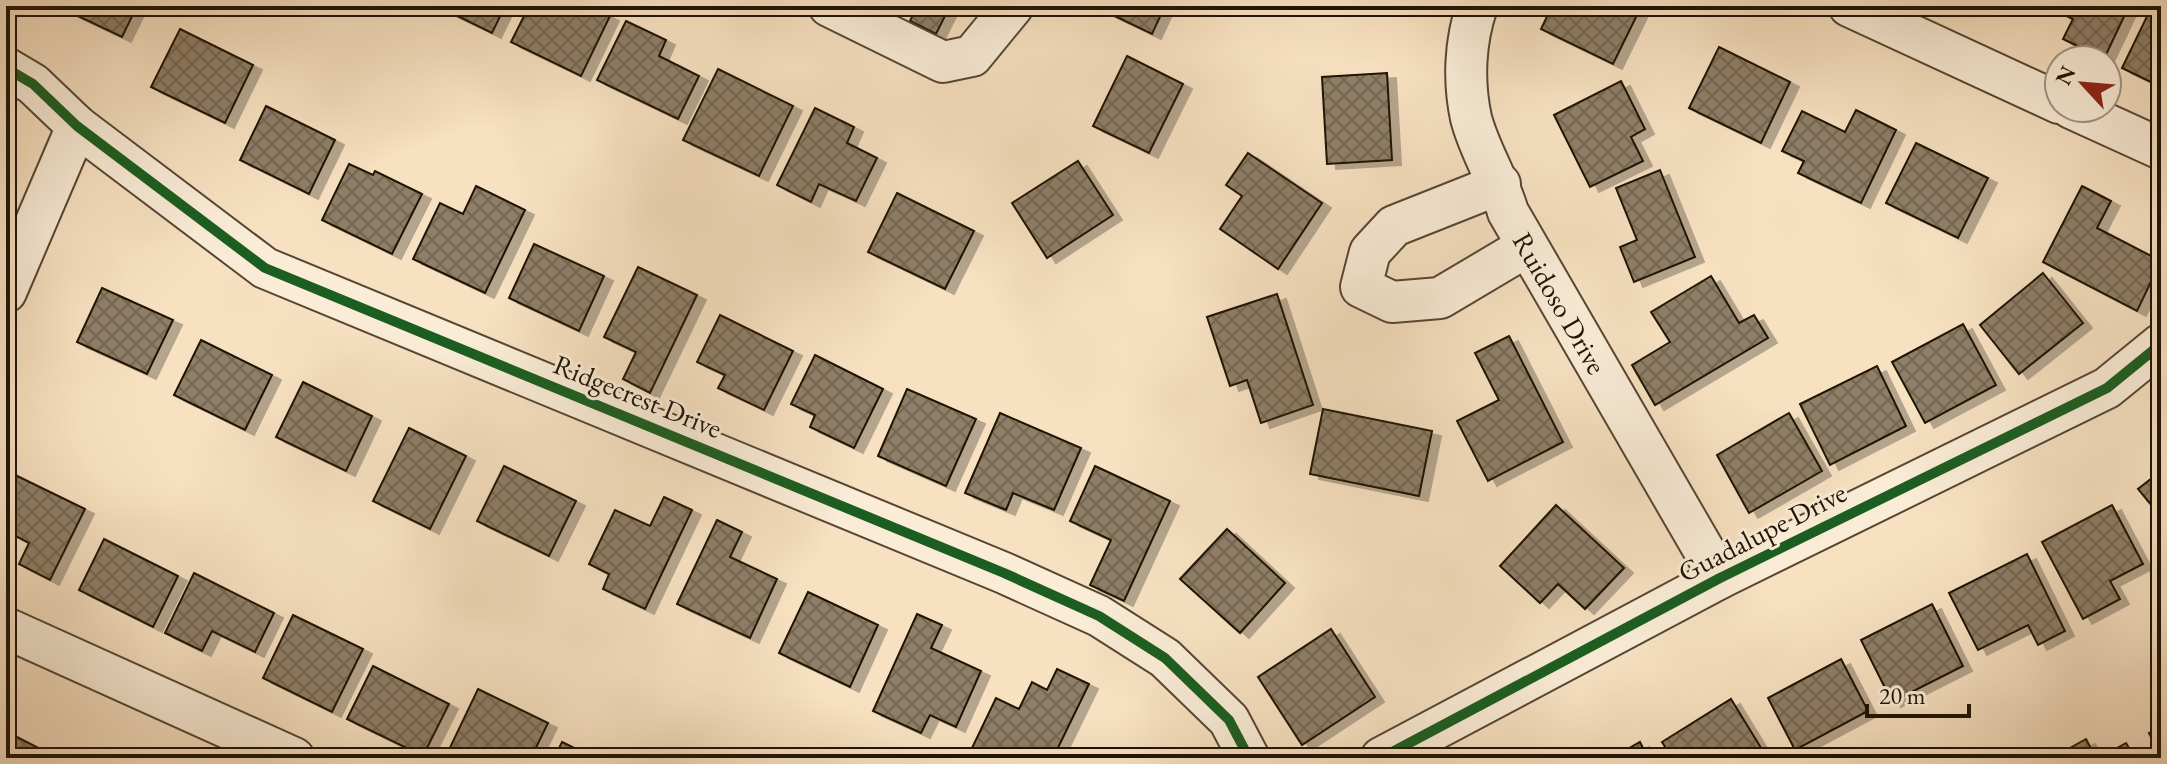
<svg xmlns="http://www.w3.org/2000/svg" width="2167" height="764" viewBox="0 0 2167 764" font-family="'EB Garamond',serif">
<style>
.building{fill:url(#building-cross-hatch);stroke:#1f1305;stroke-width:2;filter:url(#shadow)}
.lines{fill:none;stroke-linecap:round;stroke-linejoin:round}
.minor-casing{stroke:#554634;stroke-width:44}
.minor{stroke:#faecd7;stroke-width:40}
.cycleway-casing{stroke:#faecd7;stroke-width:15}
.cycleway{stroke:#1b5e20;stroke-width:10}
.labels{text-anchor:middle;stroke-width:6;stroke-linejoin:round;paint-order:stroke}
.street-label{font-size:28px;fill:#1f1305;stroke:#faecd7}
</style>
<defs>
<pattern id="building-cross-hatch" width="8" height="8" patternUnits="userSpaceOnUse" patternTransform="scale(2)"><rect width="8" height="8" fill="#8f7e67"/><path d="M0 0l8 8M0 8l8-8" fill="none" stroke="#746653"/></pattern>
<filter id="shadow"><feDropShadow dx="9" dy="5" stdDeviation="0" flood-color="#0004"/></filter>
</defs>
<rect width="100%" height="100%" fill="#f7e1c1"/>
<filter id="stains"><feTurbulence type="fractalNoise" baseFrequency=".0025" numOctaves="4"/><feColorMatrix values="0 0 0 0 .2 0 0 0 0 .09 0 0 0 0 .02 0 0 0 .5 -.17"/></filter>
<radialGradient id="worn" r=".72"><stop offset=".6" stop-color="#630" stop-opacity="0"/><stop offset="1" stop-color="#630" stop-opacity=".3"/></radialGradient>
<g class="building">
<path d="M57 6H137L122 37Z"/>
<path d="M437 6H505L492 33Z"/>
<path d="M529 6H589L610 16 581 76 511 42Z"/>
<path d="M917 6H950L936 34 910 21Z"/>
<path d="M1094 6H1165L1152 34Z"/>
<path d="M1552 6H1629L1639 11 1613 64 1541 29Z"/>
<path d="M2047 6H2129L2104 59 2063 39 2073 19Z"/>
<path d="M2152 6 2161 10V87L2122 68Z"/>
<path d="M626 21 666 40 659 56 699 76 678 119 597 80Z"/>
<path d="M180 29 253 65 225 123 151 87Z"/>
<path d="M1719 47 1790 82 1761 143 1689 108Z"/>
<path d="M1127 56 1183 84 1149 153 1093 126Z"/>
<path d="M718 69 793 106 759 176 683 140Z"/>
<path d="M1387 73 1392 160 1327 164 1322 77Z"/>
<path d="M1621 81 1645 129 1631 137 1643 161 1590 187 1554 115Z"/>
<path d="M266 106 335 140 309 194 240 160Z"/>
<path d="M815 108 854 127 847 143 877 158 856 201 819 184 811 202 777 185Z"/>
<path d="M1856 110 1896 130 1861 203 1798 173 1804 161 1782 151 1802 111 1845 132Z"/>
<path d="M1916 143 1988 178 1958 238 1886 203Z"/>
<path d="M1248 153 1322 203 1278 269 1220 229 1242 196 1226 185Z"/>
<path d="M1078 161 1113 215 1047 258 1012 203Z"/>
<path d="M349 164 373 175 375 171 422 194 392 254 322 220Z"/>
<path d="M1660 170 1695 257 1634 282 1620 247 1637 240 1616 188Z"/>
<path d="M476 186 525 210 485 293 413 259 440 203 463 214Z"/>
<path d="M2082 186 2111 201 2097 228 2161 261 2137 311 2043 262Z"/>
<path d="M897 193 974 231 945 289 868 252Z"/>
<path d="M534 244 604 276 579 331 509 298Z"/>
<path d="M638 267 697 295 650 393 623 379 636 352 604 337Z"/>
<path d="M2043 273 2083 323 2019 374 1980 325Z"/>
<path d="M1711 276 1739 323 1754 315 1768 338 1655 405 1632 365 1670 342 1651 312Z"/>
<path d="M102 288 173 320 147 374 77 342Z"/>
<path d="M1277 294 1313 405 1261 423 1247 380 1230 386 1207 317Z"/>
<path d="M720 315 793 351 764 410 718 388 725 375 697 362Z"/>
<path d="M1963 324 1996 385 1925 423 1892 362Z"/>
<path d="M1509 336 1563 442 1488 481 1457 421 1499 400 1475 353Z"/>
<path d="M201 340 272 375 245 430 174 395Z"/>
<path d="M815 355 883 389 854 448 810 427 815 415 791 404Z"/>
<path d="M1877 366 1906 426 1830 465 1800 404Z"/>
<path d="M303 382 372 416 346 471 276 437Z"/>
<path d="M907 389 976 419 946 486 878 456Z"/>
<path d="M1323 409 1432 431 1419 496 1310 474Z"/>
<path d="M1000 413 1081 448 1054 510 1013 493 1006 510 965 493Z"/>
<path d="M1789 413 1822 471 1749 513 1717 455Z"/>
<path d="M409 428 466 456 430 529 373 501Z"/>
<path d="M504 466 576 501 549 556 477 521Z"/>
<path d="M1095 466 1170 501 1124 601 1090 585 1111 540 1070 521Z"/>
<path d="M2161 471V517L2138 489Z"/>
<path d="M9 472 85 509 50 580 19 564 29 543 6 531Z"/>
<path d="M664 497 692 510 645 609 603 589 609 574 589 564 615 510 650 526Z"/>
<path d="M1556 505 1624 568 1585 609 1558 584 1540 603 1500 566Z"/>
<path d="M2112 505 2143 564 2110 581 2120 599 2083 619 2042 542Z"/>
<path d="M717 520 742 532 730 557 777 579 750 638 677 604Z"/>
<path d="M1227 529 1285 583 1240 633 1180 579Z"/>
<path d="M104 539 178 576 153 627 79 590Z"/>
<path d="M2027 554 2065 631 2038 645 2028 625 1978 650 1949 593Z"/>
<path d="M194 573 274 613 255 652 212 631 202 651 165 633Z"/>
<path d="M808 592 878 625 850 687 779 653Z"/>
<path d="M1932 604 1963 666 1892 702 1861 640Z"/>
<path d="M917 614 942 625 931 648 981 671 956 727 930 715 921 733 873 711Z"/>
<path d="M293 615 363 649 332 712 263 678Z"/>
<path d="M1331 629 1375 697 1302 745 1258 677Z"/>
<path d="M1841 659 1868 711 1795 750 1768 698Z"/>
<path d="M373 666 449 704 423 756 347 719Z"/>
<path d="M1057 669 1089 684 1053 758H993L972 748 996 698 1019 709 1032 682 1047 690Z"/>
<path d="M478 689 548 723 531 758H445Z"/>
<path d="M1731 699 1766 756 1672 758 1662 742Z"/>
<path d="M2161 727V758L2149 733Z"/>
<path d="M11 734 58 758H6V743Z"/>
<path d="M2086 739 2096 758H2052Z"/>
<path d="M562 742 595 758H554Z"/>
<path d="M1640 742 1648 758H1612Z"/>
<path d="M2126 743 2135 758H2099Z"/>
</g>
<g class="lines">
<defs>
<g id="minor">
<path d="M829 6 943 62 972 56 1013 6"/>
<path d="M1477 6C1465 41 1463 81 1471 118 1479 150 1499 180 1508 212L1720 578"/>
<path d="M1849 6 2059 103"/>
<path d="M6 68 33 84 77 126 265 268 1004 573 1099 616 1165 658 1229 720 1249 758"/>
<path d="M2071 108 2161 149"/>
<path d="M1500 184 1394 226 1370 252 1361 287 1392 302 1440 298 1526 247"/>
<path d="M6 292 77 126"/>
<path d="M6 628 294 758"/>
<path d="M1381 758 1720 578 2107 388 2161 344"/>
</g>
</defs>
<use href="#minor" class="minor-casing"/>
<use href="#minor" class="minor"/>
<defs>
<g id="cycleway">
<path d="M6 68 33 84 77 126 265 268 1004 573 1099 616 1165 658 1229 720 1249 758"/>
<path d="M1381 758 1720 578 2107 388 2161 344"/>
</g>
</defs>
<use href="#cycleway" class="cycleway-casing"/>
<use href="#cycleway" class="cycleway"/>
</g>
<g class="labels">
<g class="street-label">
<text transform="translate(1560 303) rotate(60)" y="10">Ruidoso Drive</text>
<text transform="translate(638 396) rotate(22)" y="10">Ridgecrest Drive</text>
<text transform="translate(1762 532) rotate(-27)" y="10">Guadalupe Drive</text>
</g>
</g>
<rect width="2167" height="764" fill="none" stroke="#f7e1c1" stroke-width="32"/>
<rect x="8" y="8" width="2151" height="748" fill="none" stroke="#1f1305" stroke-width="4"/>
<rect x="16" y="16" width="2135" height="732" fill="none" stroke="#1f1305" stroke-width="2"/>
<g transform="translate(2083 84) rotate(296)"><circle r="38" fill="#faecd7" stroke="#a29583" stroke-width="2"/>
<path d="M0-6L14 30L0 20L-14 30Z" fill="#8f2418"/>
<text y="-12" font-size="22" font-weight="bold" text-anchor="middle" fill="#1f1305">N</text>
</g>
<path d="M1867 704v12h102v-12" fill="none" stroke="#1f1305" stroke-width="4"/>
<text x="1879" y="704" font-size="24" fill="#1f1305" stroke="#faecd7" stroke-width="6" paint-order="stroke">20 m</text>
<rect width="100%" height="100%" filter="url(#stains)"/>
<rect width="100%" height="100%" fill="url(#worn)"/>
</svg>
